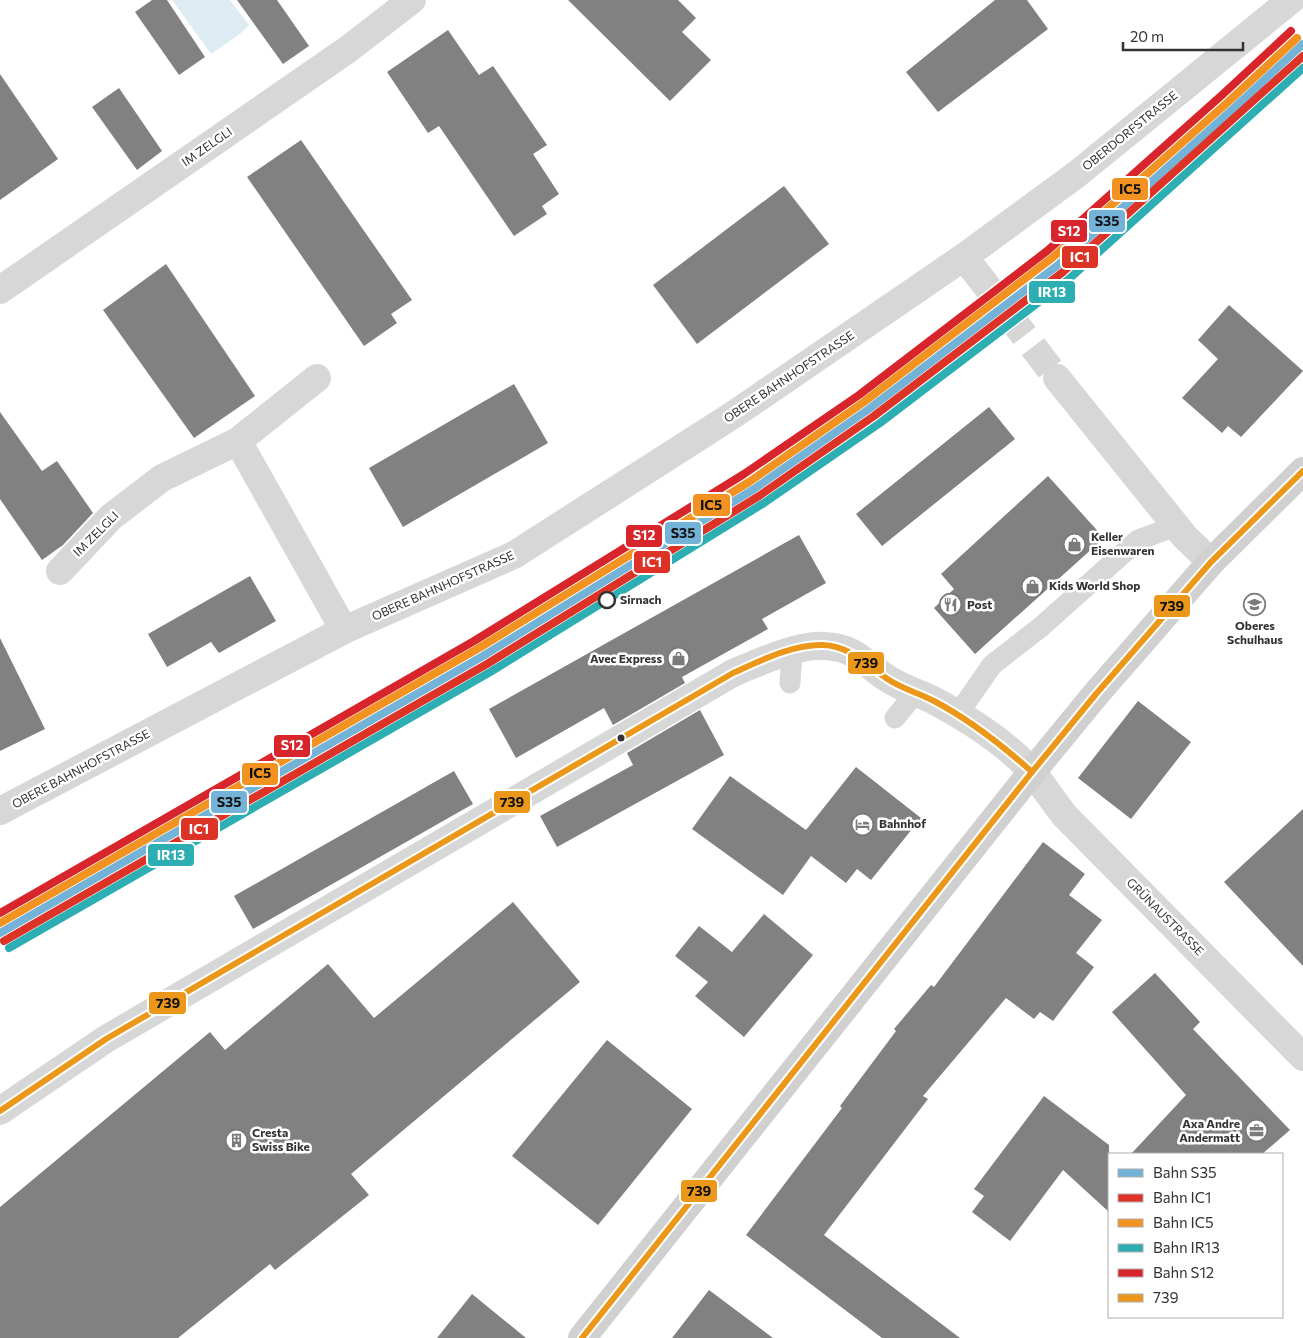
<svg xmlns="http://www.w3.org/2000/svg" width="1303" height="1338" viewBox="0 0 1303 1338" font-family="Commissioner,sans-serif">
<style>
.water{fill:#ddebf3}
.building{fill:#818181}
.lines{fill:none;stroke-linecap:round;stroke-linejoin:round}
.minor-tunnel{stroke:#d6d6d6;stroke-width:28;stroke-dasharray:28 14;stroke-linecap:butt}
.service{stroke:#d7d7d7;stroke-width:21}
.minor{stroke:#d7d7d7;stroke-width:28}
.secondary{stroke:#d0d0d0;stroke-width:28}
.bus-1-casing{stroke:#fff;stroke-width:10}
.bus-1{stroke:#eb971a;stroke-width:6}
.rail-1-casing{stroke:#fff;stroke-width:11}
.rail-2-casing{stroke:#fff;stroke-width:11}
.rail-3-casing{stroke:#fff;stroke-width:11}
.rail-4-casing{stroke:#fff;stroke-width:11}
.rail-5-casing{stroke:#fff;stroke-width:11}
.rail-1{stroke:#73b3d7;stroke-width:8}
.rail-2{stroke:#dd3327;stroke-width:8}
.rail-3{stroke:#f29220;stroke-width:8}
.rail-4{stroke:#2caeb3;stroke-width:8}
.rail-5{stroke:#d8242b;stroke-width:8}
.stop-dot{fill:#fff;stroke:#333;stroke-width:2.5}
.bus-dot{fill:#333;stroke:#fff;stroke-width:2}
.labels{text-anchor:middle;stroke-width:5;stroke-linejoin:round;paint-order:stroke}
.street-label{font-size:12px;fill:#333;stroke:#fff}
.poi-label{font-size:12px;font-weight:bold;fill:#333;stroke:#fff;text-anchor:start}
.stop-label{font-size:12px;font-weight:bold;fill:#333;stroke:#fff;text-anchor:start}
.line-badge{stroke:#fff;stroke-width:2}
.badge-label{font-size:14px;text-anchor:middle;font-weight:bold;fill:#fff}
.pale-badge-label{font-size:14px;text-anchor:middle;font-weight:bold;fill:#111}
</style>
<rect width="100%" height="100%" fill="#fff"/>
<path class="water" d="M172 0H230L249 25 241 33 211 54Z"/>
<g class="building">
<path d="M152 0H167L205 57 179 75 135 12Z"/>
<path d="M237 0H277L309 46 283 64Z"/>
<path d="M568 0H678L696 18 682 32 711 60 670 101Z"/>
<path d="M995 0H1027L1048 29 938 112 906 72Z"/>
<path d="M448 30 479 75 493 66 547 145 533 154 559 194 542 206 547 214 514 236 439 126 428 133 387 72Z"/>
<path d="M0 74 58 159 0 200Z"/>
<path d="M119 88 162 151 137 170 92 107Z"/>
<path d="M301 140 412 300 391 314 397 323 364 346 247 177Z"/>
<path d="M784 186 829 244 697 344 653 285Z"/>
<path d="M166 264 255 396 194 438 103 310Z"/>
<path d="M1229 305 1303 371 1241 437 1228 426 1222 433 1182 398 1218 359 1198 340Z"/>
<path d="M514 384 548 443 403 527 369 468Z"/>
<path d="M989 407 1015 439 882 546 856 514Z"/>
<path d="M0 412 42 471 57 461 93 513 63 545 42 560 0 499Z"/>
<path d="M1048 476 1104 538 975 654 934 608 954 589 941 574Z"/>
<path d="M799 535 826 583 762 619 768 629 682 677 685 683 613 725 604 708 516 758 489 709Z"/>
<path d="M250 576 276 621 219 653 211 642 167 667 148 634Z"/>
<path d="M0 638 45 729 0 751Z"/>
<path d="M1138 701 1191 742 1131 819 1078 778Z"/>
<path d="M700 710 724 755 557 847 540 816 633 765 627 753Z"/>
<path d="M856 767 921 818 871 880 857 869 846 883 811 856 783 895 692 829 730 776 806 830Z"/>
<path d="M454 771 473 804 253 929 234 896Z"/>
<path d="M1303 809V966L1224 882Z"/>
<path d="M1043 842 1085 874 1069 895 1102 920 1076 953 1094 967 1053 1021 1040 1012 1034 1019 1006 998 923 1096 928 1099 824 1235 960 1338H882L746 1235 842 1108 840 1106 896 1031 894 1029 931 985 934 987Z"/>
<path d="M513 902 580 982 351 1174 369 1195 275 1270 270 1264 178 1338H0V1207L210 1032 225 1050 328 964 374 1018Z"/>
<path d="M764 914 813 955 744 1037 695 996 708 982 675 956 699 926 732 952Z"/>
<path d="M1155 973 1200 1022 1193 1029 1290 1130 1262 1154H1131L1186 1095 1112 1012Z"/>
<path d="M607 1040 692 1109 598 1225 512 1156Z"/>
<path d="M1044 1096 1109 1145V1212L1063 1170 1010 1241 972 1212 984 1196 974 1189Z"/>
<path d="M709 1290 773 1338H672Z"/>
<path d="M472 1294 526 1338H437Z"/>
</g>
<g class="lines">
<path class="minor-tunnel" d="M982 280 1057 378"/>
<g class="service">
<path d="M790 683 792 651"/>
<path d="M958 714 992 665 1042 626 1138 540 1176 526"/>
<path d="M895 718 916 692"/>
</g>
<g class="minor">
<path d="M964 257 982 280"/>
<path d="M0 290 347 50 412 0"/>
<path d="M1057 378 1185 537 1211 562"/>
<path d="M238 441 317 378"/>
<path d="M60 571 111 517 162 478 238 441 344 630"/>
<path d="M0 811 344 630 514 555 733 415 964 257 1077 174 1291 0"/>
<path d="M0 1111 106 1039 733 673C757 663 798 644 824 646 857 647 865 665 890 680 903 688 918 693 931 699 967 718 1006 742 1033 773 1044 787 1054 802 1065 816L1303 1057"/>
</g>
<path class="secondary" d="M582 1338 1032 772 1096 694 1211 562 1303 471"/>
<defs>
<g id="bus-1">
<path d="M0 1111 106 1039 733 673C760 661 793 644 823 645 851 646 867 666 889 680 903 689 919 693 934 701 970 720 1002 745 1032 772"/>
<path d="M582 1338 1032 772 1096 694 1211 562 1303 471"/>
</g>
</defs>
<use href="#bus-1" class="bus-1-casing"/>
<use href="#bus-1" class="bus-1"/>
<defs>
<path id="rail-1" d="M0 933 483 656 754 489 869 409 1058 265 1234 108 1303 44"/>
<path id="rail-2" d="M4 941 487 664 759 496 874 416 1063 272 1303 56"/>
<path id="rail-3" d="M0 923 479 648 749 482 864 402 1052 258 1228 102 1297 38"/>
<path id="rail-4" d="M9 948 492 671 764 503 880 423 1069 279 1303 68"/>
<path id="rail-5" d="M0 913 474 641 744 474 859 395 1047 251 1222 95 1291 31"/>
</defs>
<use href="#rail-1" class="rail-1-casing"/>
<use href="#rail-2" class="rail-2-casing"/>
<use href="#rail-3" class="rail-3-casing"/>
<use href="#rail-4" class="rail-4-casing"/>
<use href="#rail-5" class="rail-5-casing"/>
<use href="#rail-1" class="rail-1"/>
<use href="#rail-2" class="rail-2"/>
<use href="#rail-3" class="rail-3"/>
<use href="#rail-4" class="rail-4"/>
<use href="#rail-5" class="rail-5"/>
</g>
<defs>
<symbol id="shop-ring" viewBox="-11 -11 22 22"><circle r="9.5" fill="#fff" stroke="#7a7a7a" stroke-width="1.5"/><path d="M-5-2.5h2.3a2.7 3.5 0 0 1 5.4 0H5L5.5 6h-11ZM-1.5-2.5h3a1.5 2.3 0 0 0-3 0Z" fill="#7a7a7a"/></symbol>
<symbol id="restaurant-ring" viewBox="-11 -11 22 22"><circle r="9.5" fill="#fff" stroke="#7a7a7a" stroke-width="1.5"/><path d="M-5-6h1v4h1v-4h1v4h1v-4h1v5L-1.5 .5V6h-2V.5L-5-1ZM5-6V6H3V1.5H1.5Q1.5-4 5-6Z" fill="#7a7a7a"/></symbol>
<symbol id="school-ring" viewBox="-11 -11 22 22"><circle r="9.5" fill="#fff" stroke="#7a7a7a" stroke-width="1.5"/><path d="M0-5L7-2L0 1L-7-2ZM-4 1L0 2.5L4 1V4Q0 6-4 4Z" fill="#7a7a7a"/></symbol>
<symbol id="hotel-ring" viewBox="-11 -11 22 22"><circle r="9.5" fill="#fff" stroke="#7a7a7a" stroke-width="1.5"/><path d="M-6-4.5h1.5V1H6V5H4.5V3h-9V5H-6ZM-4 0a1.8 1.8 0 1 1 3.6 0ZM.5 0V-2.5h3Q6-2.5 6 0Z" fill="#7a7a7a"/></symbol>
<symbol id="office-ring" viewBox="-11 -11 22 22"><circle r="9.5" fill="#fff" stroke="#7a7a7a" stroke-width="1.5"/><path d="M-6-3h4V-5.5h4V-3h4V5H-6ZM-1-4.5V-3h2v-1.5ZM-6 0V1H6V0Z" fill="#7a7a7a"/></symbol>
<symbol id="building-ring" viewBox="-11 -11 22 22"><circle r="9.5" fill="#fff" stroke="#7a7a7a" stroke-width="1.5"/><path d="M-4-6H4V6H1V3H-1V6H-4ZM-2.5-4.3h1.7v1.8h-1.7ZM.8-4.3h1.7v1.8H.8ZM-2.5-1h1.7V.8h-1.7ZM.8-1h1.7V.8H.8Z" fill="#7a7a7a"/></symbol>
</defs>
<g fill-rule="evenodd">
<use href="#shop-ring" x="1062" y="532" width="25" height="25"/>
<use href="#shop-ring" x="1020" y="574" width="25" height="25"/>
<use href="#restaurant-ring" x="938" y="592" width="25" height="25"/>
<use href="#school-ring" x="1242" y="592" width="25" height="25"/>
<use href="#shop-ring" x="666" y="646" width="25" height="25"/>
<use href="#hotel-ring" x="850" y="812" width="25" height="25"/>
<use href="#office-ring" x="1244" y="1118" width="25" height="25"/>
<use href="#building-ring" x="224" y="1128" width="25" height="25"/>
</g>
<circle class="stop-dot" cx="607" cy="600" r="8"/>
<circle class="bus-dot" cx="621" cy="738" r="4.5"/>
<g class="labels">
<g class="street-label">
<text transform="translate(1130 131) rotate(-39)" y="4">OBERDORFSTRASSE</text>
<text transform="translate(207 147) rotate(-35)" y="4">IM ZELGLI</text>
<text transform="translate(789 377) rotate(-34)" y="4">OBERE BAHNHOFSTRASSE</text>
<text transform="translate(96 534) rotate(-45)" y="4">IM ZELGLI</text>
<text transform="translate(443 586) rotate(-24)" y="4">OBERE BAHNHOFSTRASSE</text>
<text transform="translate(81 769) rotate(-28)" y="4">OBERE BAHNHOFSTRASSE</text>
<text transform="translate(1165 917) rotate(45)" y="4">GRÜNAUSTRASSE</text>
</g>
<g class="poi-label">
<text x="1091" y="541">Keller<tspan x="1091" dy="14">Eisenwaren</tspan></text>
<text x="1049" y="590">Kids World Shop</text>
<text x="967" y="609">Post</text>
<text x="1255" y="630" text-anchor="middle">Oberes<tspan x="1255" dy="14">Schulhaus</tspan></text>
<text x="662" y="663" text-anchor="end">Avec Express</text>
<text x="879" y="828">Bahnhof</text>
<text x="1240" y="1128" text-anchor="end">Axa Andre<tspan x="1240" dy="14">Andermatt</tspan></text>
<text x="252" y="1137">Cresta<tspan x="252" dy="14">Swiss Bike</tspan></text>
</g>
<g class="stop-label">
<text x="620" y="604">Sirnach</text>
</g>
</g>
<g class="line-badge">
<rect x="1111" y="177" width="38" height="24" rx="5" fill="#f29220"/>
<rect x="1088" y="209" width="38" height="24" rx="5" fill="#73b3d7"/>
<rect x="1050" y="219" width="38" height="24" rx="5" fill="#d8242b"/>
<rect x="1061" y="245" width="38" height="24" rx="5" fill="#dd3327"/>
<rect x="1028" y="280" width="48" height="24" rx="5" fill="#2caeb3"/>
<rect x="692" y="493" width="39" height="24" rx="5" fill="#f29220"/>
<rect x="664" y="521" width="38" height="24" rx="5" fill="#73b3d7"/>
<rect x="625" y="524" width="38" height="24" rx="5" fill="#d8242b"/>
<rect x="633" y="550" width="38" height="24" rx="5" fill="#dd3327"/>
<rect x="1153" y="594" width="38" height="24" rx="5" fill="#eb971a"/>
<rect x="847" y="651" width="38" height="24" rx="5" fill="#eb971a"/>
<rect x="273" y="734" width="38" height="24" rx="5" fill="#d8242b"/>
<rect x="241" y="762" width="38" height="24" rx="5" fill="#f29220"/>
<rect x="210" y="790" width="38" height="24" rx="5" fill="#73b3d7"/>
<rect x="493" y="790" width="38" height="24" rx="5" fill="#eb971a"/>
<rect x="180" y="817" width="39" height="24" rx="5" fill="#dd3327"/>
<rect x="147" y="843" width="48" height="24" rx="5" fill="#2caeb3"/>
<rect x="148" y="991" width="39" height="24" rx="5" fill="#eb971a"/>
<rect x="680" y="1179" width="38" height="24" rx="5" fill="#eb971a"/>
</g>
<g class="badge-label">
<text x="1069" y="236">S12</text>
<text x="1080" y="262">IC1</text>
<text x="1052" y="297">IR13</text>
<text x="644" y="540">S12</text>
<text x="652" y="567">IC1</text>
<text x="292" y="750">S12</text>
<text x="199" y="834">IC1</text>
<text x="171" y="860">IR13</text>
</g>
<g class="pale-badge-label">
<text x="1130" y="194">IC5</text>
<text x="1107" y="226">S35</text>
<text x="711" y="510">IC5</text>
<text x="683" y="538">S35</text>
<text x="1172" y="611">739</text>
<text x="866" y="668">739</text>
<text x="260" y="778">IC5</text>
<text x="229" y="807">S35</text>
<text x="512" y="807">739</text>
<text x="168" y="1008">739</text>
<text x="699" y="1196">739</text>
</g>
<rect x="1108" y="1153" width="175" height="165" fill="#ffffff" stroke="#adadad"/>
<rect x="1118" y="1169" width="25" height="8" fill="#73b3d7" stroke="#adadad"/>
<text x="1153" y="1178" font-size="15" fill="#333333">Bahn S35</text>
<rect x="1118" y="1194" width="25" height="8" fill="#dd3327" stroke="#adadad"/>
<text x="1153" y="1203" font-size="15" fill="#333333">Bahn IC1</text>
<rect x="1118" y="1219" width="25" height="8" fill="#f29220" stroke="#adadad"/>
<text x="1153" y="1228" font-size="15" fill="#333333">Bahn IC5</text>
<rect x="1118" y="1244" width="25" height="8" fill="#2caeb3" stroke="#adadad"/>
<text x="1153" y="1253" font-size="15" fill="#333333">Bahn IR13</text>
<rect x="1118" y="1269" width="25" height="8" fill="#d8242b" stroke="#adadad"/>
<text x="1153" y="1278" font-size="15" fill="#333333">Bahn S12</text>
<rect x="1118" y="1294" width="25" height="8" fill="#eb971a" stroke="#adadad"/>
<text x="1153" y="1303" font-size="15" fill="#333333">739</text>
<path d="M1123 42v8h120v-8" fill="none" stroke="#333333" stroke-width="2.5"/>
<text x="1130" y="42" font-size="15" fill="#333333" stroke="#ffffff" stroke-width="4" paint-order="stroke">20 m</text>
</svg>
